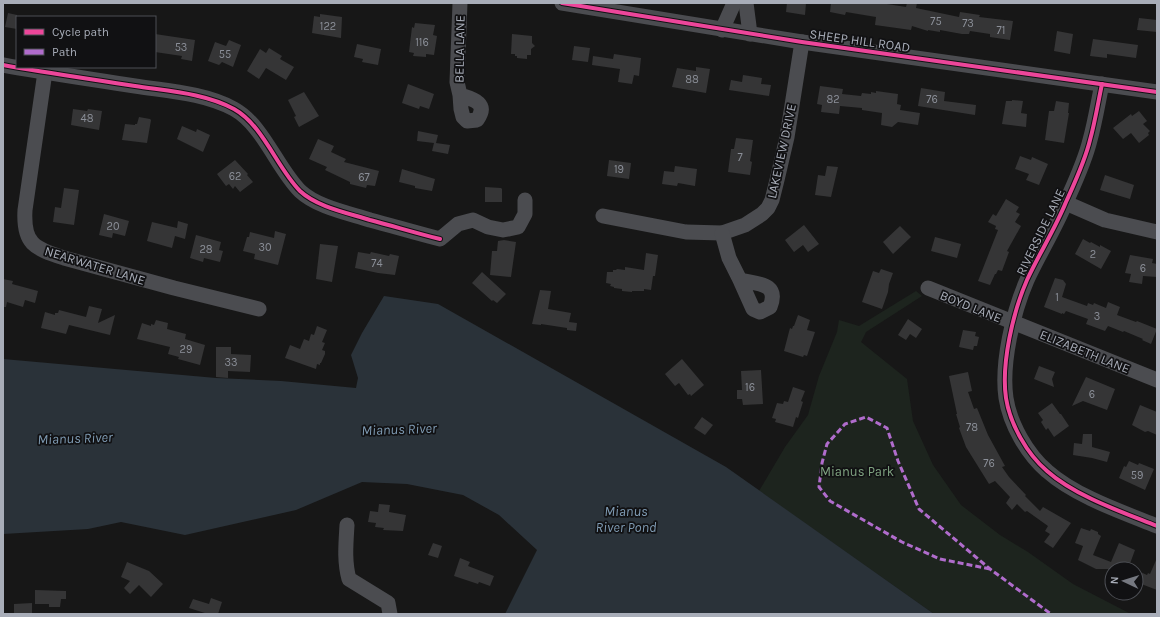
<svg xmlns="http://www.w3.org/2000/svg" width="1160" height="617" viewBox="0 0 1160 617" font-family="Karla,sans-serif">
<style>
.green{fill:#1d241e}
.water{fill:#2a3239}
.building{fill:#353536}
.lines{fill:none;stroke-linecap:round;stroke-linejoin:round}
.minor{stroke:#4b4c50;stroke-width:15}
.quiet{stroke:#b06ccc;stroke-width:3;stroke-dasharray:6 3;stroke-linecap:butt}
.cycleway-casing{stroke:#111113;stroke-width:6}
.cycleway{stroke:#ed469a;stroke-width:4}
.labels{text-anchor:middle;stroke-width:3.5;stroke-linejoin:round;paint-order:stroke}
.number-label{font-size:11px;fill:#8b8f98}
.street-label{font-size:13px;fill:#a8adb8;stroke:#111113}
.park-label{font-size:13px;fill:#7fa381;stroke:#111113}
.water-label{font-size:14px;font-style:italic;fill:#7f9bb3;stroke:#111113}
</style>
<rect width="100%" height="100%" fill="#171717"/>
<path class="green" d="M916 291 922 296 866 332 861 342 907 379 913 421 933 465 961 505 1000 535 1028 552 1073 584 1131 614H934L759 491 785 447 808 415 819 376 837 332 839 320 859 326Z"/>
<path class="water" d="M384 296 438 304 726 467 934 614H505L537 550 499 515 463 495 407 484 362 482 296 510 185 535 121 522 88 529 3 534V359L216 378 281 381 356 388 358 378 351 355 362 333Z"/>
<g class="building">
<path d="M787 3H806L805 15 786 12Z"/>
<path d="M831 3H887V4L906 7 907 3H917L916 8 959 17 960 12 980 15 979 17 1013 21 1010 40 990 37V34L970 31 969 34H962L940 30V32L928 30V31L912 26 911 30 875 25 876 17 846 12 845 15 830 12Z"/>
<path d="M8 13 17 15V29L5 27Z"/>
<path d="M320 14 342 17 341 38 312 33 314 16 320 17Z"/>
<path d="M1139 18 1157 20V32L1137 30Z"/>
<path d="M415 23 435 25 433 35 437 36 434 55 426 54V57L413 56 414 53 409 52 412 27 414 28Z"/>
<path d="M1057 31 1073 34 1070 54 1054 51Z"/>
<path d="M155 34 195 40 192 61 181 59 182 56 155 52Z"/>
<path d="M512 34 532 36V43L535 46 531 49V55H527V59L517 58V56H515V54H511Z"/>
<path d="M1093 39 1138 45 1136 58 1107 54V58L1090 56Z"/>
<path d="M229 40 241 45 233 67 222 62 219 65 208 61 215 42 226 46Z"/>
<path d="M357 44 381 49 378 65 362 62 363 59 354 57Z"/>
<path d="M574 46 590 48 588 62 572 60Z"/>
<path d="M269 48 282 56 280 59 294 67 286 80 266 68 259 79 247 71 260 49 266 53Z"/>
<path d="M614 54 641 58 639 76 634 75 632 84 618 82 620 69 592 65 593 56 613 59Z"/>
<path d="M696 67 710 69 706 93 672 87 677 68 696 71Z"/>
<path d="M743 75 762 78 761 84 771 85 769 96 729 90 731 80 742 82Z"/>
<path d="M408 84 434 94 429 109 420 106 419 109 402 103Z"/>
<path d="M820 86 843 89 842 94 861 96 862 93 871 94V92L876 93V91L898 94 897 104 901 105 900 110 920 113 918 125 898 122 892 127 881 125 882 113 862 110V108L840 106 839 114 821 112 822 105 817 104Z"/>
<path d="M921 88 945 92 944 101 976 105 975 115 918 106Z"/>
<path d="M304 92 319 116 299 127 294 117 296 116 288 100Z"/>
<path d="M1012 100 1023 101 1021 113 1027 114 1026 127 1002 124 1006 101H1012Z"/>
<path d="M1056 101 1069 103 1068 113H1069L1064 143 1045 140 1049 111H1054Z"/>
<path d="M73 109 87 111 88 109 102 111 99 130 71 125Z"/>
<path d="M1139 111 1147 121 1143 124 1150 131 1148 133 1149 135 1139 143 1131 133 1123 139 1113 128 1131 114 1132 116Z"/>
<path d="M139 117 150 119 151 120 147 143 122 140 125 124 135 125V124H137Z"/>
<path d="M182 126 196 132 197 129 210 135 203 152 177 139Z"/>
<path d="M418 131 438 135 436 143 450 145 448 154 432 151 434 143 417 141Z"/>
<path d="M736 138 753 140 750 161 752 162 750 175 728 172 731 149H734Z"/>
<path d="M318 139 334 146 331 152 346 159 344 162 379 171 375 186 367 185 366 188 350 184V182L325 170 327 167 309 159Z"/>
<path d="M1020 156 1031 160 1032 157 1048 164 1039 185 1026 180 1029 174 1015 169Z"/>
<path d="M235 160 248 174 247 175 253 182 240 192 235 186 233 189 229 184 226 186 217 174Z"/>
<path d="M609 160 631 163 629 179 607 176Z"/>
<path d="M675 166 697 169 695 186 678 183 677 186 662 184 664 171 674 172Z"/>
<path d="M827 166 838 167 831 197 815 195 818 175 825 176Z"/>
<path d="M402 169 435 179 432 191 415 188V186L399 182Z"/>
<path d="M1105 175 1134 185 1130 199 1100 190Z"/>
<path d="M485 187 501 188 502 189V202H485Z"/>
<path d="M64 188 79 190 74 225 53 222 55 207 61 208Z"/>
<path d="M1006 199 1019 207 1016 212 1020 214 1015 222 1021 226 1007 251 1009 252 1002 271 998 270 996 274H995L990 285 978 281 998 230 995 229 996 226 988 222 993 214 996 216Z"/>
<path d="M104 214 129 221 125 236 113 233 112 238 99 235Z"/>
<path d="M178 221 188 224 185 239 175 236 172 248 147 241 152 222 177 228Z"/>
<path d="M804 225 819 244 808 252 803 245 794 252 785 240Z"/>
<path d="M900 226 911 237 893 254 883 242Z"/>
<path d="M275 231 286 234 278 265 254 259 255 254 243 251 247 237H249L250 232 274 238Z"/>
<path d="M196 235 221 242 219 250 223 251 220 262 204 258 203 262 190 258Z"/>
<path d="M935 237 961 244 957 258 931 251Z"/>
<path d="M1083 239 1090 243 1091 242 1100 247V245L1111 251 1101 269 1075 254Z"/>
<path d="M504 240 516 242 511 277 490 275 492 251H497L498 241Z"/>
<path d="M320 244 338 246 332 282 316 279Z"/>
<path d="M358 252 370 254 371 252 389 256 390 254 399 256 395 275 378 273 355 268Z"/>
<path d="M646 253 658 255 655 276H653L651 290 644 289V291H632V292L622 291V289L614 288V287L610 286 611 284 606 283 607 272H613V270H616L617 269 625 270V267L644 270Z"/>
<path d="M1130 255 1153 259 1152 263 1157 264V277L1143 276 1142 284 1129 282 1131 274 1125 273Z"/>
<path d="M881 269 893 273 889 284 888 292 882 309 862 302 873 271 879 273Z"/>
<path d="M482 272 506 294 497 303 493 300 492 301 472 283Z"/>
<path d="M1055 278 1063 280 1066 284 1062 297 1087 306 1088 303 1093 305 1094 303 1106 308 1108 302 1120 307 1117 315 1136 322 1137 321 1157 329 1151 344 1142 340 1143 339 1124 331 1123 332 1108 326 1105 331 1086 324 1088 319 1066 311 1064 314 1062 313V314L1044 307Z"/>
<path d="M3 279 13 281 12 284 38 291 35 303 25 300 23 307 7 302 6 307H3Z"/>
<path d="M540 290 551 291 548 309 571 313 569 322 577 323 576 331 567 330V328L541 324V325L532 324Z"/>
<path d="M89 306 102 309 98 323 115 315 110 335 69 325 66 334 41 328 45 312 55 315V313H58L59 310 86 317Z"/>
<path d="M798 315 810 320 807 330 815 332 807 356 804 355 803 357 784 351 790 328 792 329 793 326H794Z"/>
<path d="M908 319 922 329 916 338 910 334 906 340 898 335Z"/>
<path d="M156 320 168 323 167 329 186 334 185 339 205 345 200 365 178 359 179 357 168 354 170 347 137 339 142 323 151 326V324L154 325Z"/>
<path d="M317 326 327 330 322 342 325 343 322 350 325 351V354L321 363H320V365L317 364 316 369 285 358 290 345 300 349 304 339 309 341 311 334 314 335Z"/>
<path d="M963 330 976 332 975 336 979 337 977 346H974L973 350 959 347Z"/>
<path d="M216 347H231V354L251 355 250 372 228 371V378L216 377Z"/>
<path d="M682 359 704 385 691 396 690 394 688 395 679 383 675 386 665 374Z"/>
<path d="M1039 366 1055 372 1052 379 1054 387 1034 379Z"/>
<path d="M761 370 763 404 743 405 742 399H737V390H742L741 371Z"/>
<path d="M968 372 972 391 968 392 974 409 977 408 988 435 1005 466 1002 467 1009 477 1026 495 1025 496 1040 511 1043 507 1071 523 1053 548 1044 542 1050 534 1045 531 1048 526 1027 511 1025 512 1017 504 1012 510 1006 503 1010 497 995 481 989 484 966 447 959 428 960 427 956 414H957L949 376Z"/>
<path d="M1086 377 1115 389 1107 410 1083 401 1072 406Z"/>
<path d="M793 387 805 391 801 401 803 402 798 418 796 417 793 427 775 422 776 419 772 418 777 403 783 404 784 401 788 402Z"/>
<path d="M1052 403 1060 414H1061L1069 426 1054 437 1048 428 1046 430 1041 422 1043 420 1038 413Z"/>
<path d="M1140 405 1157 412V435L1148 431 1145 432 1132 425Z"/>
<path d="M702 417 713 425 705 435 694 428Z"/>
<path d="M1083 434H1092V447L1110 452 1107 462 1092 458 1073 455 1074 443 1082 444Z"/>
<path d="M1129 461 1138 465 1139 463 1154 469 1145 490 1119 478 1124 466 1126 467Z"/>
<path d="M379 504 390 505 389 512 406 515 403 531 383 530 384 528 375 527 376 523 368 522 370 511 378 512Z"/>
<path d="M1081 528 1090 531 1091 529 1098 532V534L1101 536 1093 555 1111 562 1119 543 1135 550 1128 569H1096L1078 560 1083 546 1075 543Z"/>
<path d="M433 543 442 546 438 558 428 555Z"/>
<path d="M460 558 470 562 468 566 494 576 490 586 479 582 478 584 454 576Z"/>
<path d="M1157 558V590L1136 582V570L1147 575 1148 573 1150 574Z"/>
<path d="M127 562 149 571 163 584 151 597 139 585 130 594 124 588 130 581 121 577Z"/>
<path d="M35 590 66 591V599H61L60 607H49V604H35Z"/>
<path d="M211 598 222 602 218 614H208L189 608 193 599 209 604Z"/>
<path d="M32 603V614H14V604Z"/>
</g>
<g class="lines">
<g class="minor">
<path d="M562 3 802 42 1157 92"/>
<path d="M746 3 750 34"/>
<path d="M722 30 734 3"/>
<path d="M3 65C47 73 91 79 135 86 167 91 205 93 234 109 263 125 277 168 300 191 317 207 348 213 370 220 393 226 416 233 440 239L458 224 473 220 488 227 503 230 518 227 525 214V200"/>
<path d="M45 72 25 210C23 244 34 248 64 258L174 288 259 309"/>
<path d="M1102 84C1098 103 1095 122 1090 140 1085 161 1075 182 1066 202 1055 229 1039 254 1027 280 1013 312 1001 364 1006 398 1010 424 1027 454 1047 471 1075 496 1122 512 1157 526"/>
<path d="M460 95C473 99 489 103 477 120L467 121 463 117 461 109 460 95 457 82 460 3"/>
<path d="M1066 203 1105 220 1157 232"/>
<path d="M603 216 686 232 722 233 745 225 762 214 768 208 772 200 777 180 787 137 802 42"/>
<path d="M722 233 729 258 740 280C756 284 780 282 770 307L760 312 753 309 740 280"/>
<path d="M928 288 1157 380"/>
<path d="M347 525C346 543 344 561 349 579L388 603 390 614"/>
</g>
<path class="quiet" d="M990 569 940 559 902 542 830 501 819 487 822 463 827 444 845 424 866 417 887 428 898 461 919 509 990 569 1051 614"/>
<defs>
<g id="cycleway">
<path d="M562 3 802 42 1157 92"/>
<path d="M3 65C47 73 91 79 135 86 167 91 205 93 234 109 263 125 277 168 300 191 317 207 348 213 370 220 393 226 416 233 440 239"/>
<path d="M1102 84C1098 103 1095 122 1090 140 1085 161 1075 182 1066 202 1055 229 1039 254 1027 280 1013 312 1001 364 1006 398 1010 424 1027 454 1047 471 1075 496 1122 512 1157 526"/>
</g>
</defs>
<use href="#cycleway" class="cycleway-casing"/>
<use href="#cycleway" class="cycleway"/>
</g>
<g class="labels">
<g class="number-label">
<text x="936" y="25">75</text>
<text x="968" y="27">73</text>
<text x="328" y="30">122</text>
<text x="1001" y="34">71</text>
<text x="422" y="46">116</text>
<text x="181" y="51">53</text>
<text x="225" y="58">55</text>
<text x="692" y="83">88</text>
<text x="833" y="103">82</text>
<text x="932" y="103">76</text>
<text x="87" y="122">48</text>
<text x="740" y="161">7</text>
<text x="619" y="173">19</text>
<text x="235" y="180">62</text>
<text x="364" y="181">67</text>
<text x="113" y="230">20</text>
<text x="265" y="251">30</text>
<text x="206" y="253">28</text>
<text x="1093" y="258">2</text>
<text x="377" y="267">74</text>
<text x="1143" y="272">6</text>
<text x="1057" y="301">1</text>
<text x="1097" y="320">3</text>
<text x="186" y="353">29</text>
<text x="231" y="366">33</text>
<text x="750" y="391">16</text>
<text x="1092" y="398">6</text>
<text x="972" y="431">78</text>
<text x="989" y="467">76</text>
<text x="1137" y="479">59</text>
</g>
<g class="street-label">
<text transform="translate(860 40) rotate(8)" y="5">SHEEP HILL ROAD</text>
<text transform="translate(459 49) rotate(-89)" y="5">BELLA LANE</text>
<text transform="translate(781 151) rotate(-78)" y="5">LAKEVIEW DRIVE</text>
<text transform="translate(1040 232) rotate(-64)" y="5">RIVERSIDE LANE</text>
<text transform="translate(95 265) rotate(17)" y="5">NEARWATER LANE</text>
<text transform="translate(971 306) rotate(22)" y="5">BOYD LANE</text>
<text transform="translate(1085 351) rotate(22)" y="5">ELIZABETH LANE</text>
</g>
<g class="park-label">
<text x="857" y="476">Mianus Park</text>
</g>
<g class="water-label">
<text transform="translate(399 429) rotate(-2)" y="5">Mianus River</text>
<text transform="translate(75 438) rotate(-2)" y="5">Mianus River</text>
<text x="626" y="516">Mianus<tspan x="626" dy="16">River Pond</tspan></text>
</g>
</g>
<rect width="1160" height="617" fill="none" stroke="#a8adb8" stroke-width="8"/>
<rect x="16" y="16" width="140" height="52" fill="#111113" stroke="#4d4f55"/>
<rect x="24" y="29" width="20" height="6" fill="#ed469a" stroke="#4d4f55"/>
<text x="52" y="36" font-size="12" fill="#a8adb8">Cycle path</text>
<rect x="24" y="49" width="20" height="6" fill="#b06ccc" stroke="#4d4f55"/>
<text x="52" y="56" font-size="12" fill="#a8adb8">Path</text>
<g transform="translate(1124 581) rotate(274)"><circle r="19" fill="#111113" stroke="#4d4f55"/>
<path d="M0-3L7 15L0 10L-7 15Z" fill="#757880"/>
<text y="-6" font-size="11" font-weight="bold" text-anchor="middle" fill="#a8adb8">N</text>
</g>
</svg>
